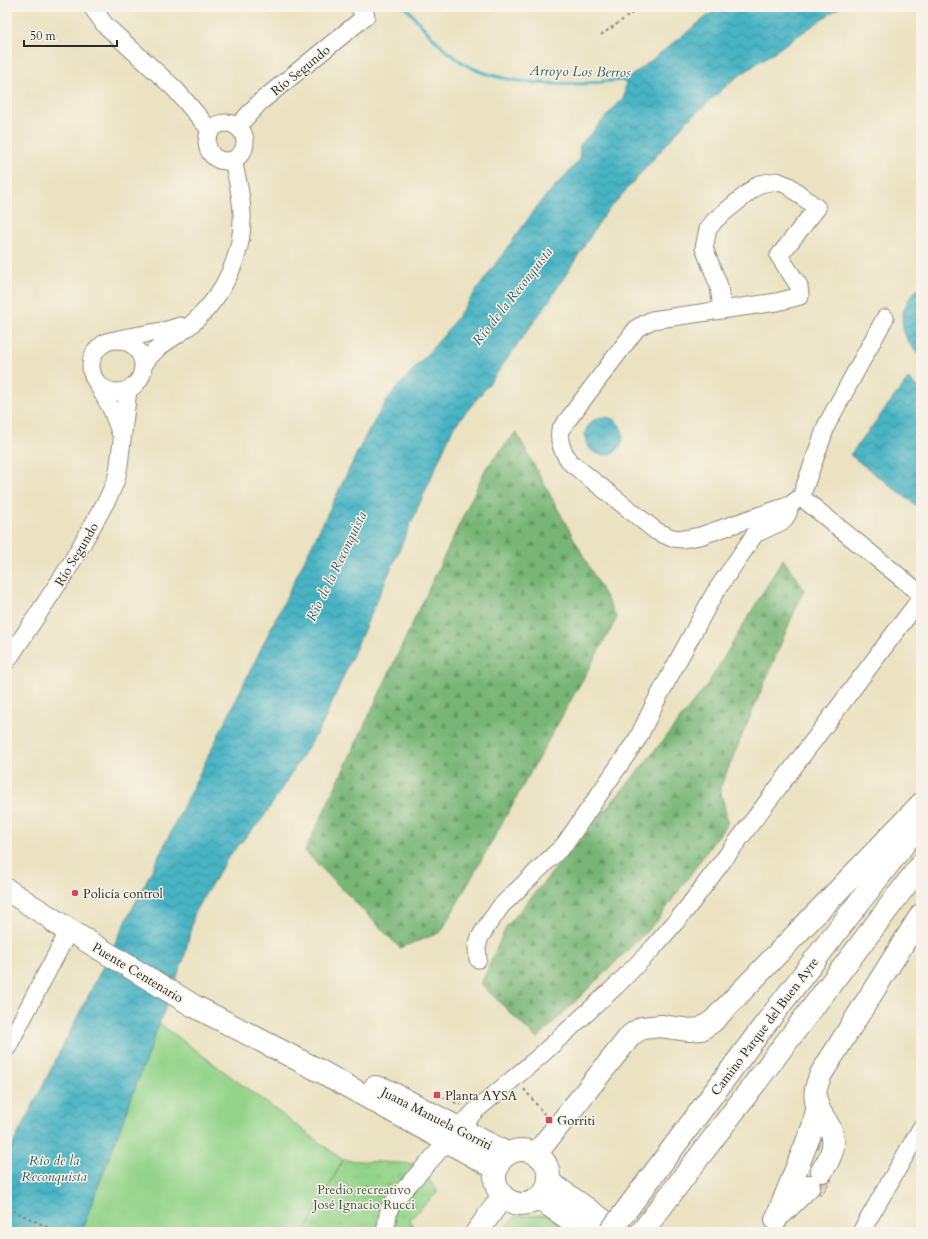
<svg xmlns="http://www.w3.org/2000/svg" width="928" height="1239" viewBox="0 0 928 1239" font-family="Cardo,serif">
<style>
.grass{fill:#94d48a;stroke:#60805a}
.forest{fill:url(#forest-firs);stroke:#517050}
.park{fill:url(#park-tufts);stroke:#60805a}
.water{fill:url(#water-waves);stroke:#386f77}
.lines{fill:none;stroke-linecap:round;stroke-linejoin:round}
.stream{stroke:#46b3c3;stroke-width:3.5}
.building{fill:url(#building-back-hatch)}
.minor-casing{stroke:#8b8676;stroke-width:19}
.major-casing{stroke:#8b8676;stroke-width:24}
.highway-casing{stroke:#8b8676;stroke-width:24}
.path{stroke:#8b8676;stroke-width:2;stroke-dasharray:3 3;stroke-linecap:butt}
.minor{stroke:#fff;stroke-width:17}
.major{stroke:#fff;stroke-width:22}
.highway{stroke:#fff;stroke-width:22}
.highway-bridge-casing{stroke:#8b8676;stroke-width:24;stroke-linecap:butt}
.highway-bridge{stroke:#fff;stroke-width:22}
.poi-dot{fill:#d1495b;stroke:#f7f3e8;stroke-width:1.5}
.labels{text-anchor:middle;stroke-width:3;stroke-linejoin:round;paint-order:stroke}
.street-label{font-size:13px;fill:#2b2b2b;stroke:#f7f3e8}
.poi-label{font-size:13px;fill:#2b2b2b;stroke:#f7f3e8;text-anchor:start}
.park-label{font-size:13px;fill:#455543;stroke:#f7f3e8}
.water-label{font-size:14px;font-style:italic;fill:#345b60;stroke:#f7f3e8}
</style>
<defs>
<pattern id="forest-firs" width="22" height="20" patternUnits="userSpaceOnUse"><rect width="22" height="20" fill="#77b676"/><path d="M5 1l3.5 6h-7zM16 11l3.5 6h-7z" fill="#629461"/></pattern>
<pattern id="park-tufts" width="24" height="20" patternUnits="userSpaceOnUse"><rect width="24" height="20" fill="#94d48a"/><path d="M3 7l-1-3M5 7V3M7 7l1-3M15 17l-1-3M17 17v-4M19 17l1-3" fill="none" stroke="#80b677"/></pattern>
<pattern id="water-waves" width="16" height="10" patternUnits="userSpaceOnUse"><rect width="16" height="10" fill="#46b3c3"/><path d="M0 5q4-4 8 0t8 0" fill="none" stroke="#3b929f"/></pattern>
<pattern id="building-back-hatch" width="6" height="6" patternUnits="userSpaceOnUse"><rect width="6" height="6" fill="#cf9d84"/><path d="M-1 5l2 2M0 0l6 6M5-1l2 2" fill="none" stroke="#a8806c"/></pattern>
</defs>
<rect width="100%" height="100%" fill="#f7f3e8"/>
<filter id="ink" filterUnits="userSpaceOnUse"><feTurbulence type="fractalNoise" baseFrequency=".025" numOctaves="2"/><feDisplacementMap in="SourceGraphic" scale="8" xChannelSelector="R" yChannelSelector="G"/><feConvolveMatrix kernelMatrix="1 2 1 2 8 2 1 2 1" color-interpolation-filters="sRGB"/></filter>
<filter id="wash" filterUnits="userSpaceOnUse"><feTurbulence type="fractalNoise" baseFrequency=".012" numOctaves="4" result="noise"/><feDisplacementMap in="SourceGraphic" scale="16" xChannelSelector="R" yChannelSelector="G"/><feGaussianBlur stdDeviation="0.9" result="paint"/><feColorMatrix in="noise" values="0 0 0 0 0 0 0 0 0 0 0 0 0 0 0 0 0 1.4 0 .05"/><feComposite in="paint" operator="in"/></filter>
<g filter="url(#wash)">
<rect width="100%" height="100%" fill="#ebe2c1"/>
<g class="grass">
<path d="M159 1023 343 1160 305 1232H81Z"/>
<path d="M547 1215 573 1232H502L516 1216Z"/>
</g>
<g class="forest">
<path d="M516 432 617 618 441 932 400 948 305 851 486 468Z"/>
<path d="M783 559 804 589 720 788 728 822 657 921 537 1039 481 984 506 927 640 769 706 687Z"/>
</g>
<path class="park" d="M343 1160 417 1164 438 1192 410 1219 415 1232H305Z"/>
<g class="water">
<path d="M719 7H840L733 80 687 121 604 215 549 301 489 384 453 428 322 725 263 818 229 856 195 911 184 958 81 1232H7V1156L158 858 366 435 389 397 445 334 541 201 579 161 580 145 624 97 626 80Z"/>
<path d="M921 286V356C896 335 896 307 921 286Z"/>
<path d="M908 379 921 389V509L850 455Z"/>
<circle cx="604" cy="436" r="19"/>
</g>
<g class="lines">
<path class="stream" d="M406 7C425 30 450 60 479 71 510 83 545 84 578 84 595 84 614 78 630 81"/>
</g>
<g id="blocks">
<path class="building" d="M832 1179 821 1195 819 1193 821 1183Z"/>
</g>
</g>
<g filter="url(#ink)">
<use href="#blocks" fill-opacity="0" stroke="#8b8676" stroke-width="1"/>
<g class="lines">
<defs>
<g id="minor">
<path d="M92 7 105 25 175 89 211 131"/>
<circle cx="226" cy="142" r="19"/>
<path d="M237 127 260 102 366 16 359 7"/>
<path d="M722 310 719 286 704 248 708 229 715 220 759 184 777 181 789 186 817 208 779 256 799 286 800 296 777 302 652 320 637 328 560 430C558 443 563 452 571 463L656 531 672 538 683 539 700 536 790 505 801 497"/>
<path d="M885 318 827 424 801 497 921 594"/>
<path d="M118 339 167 330 180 326"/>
<circle cx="117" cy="366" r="26"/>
<path d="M144 364C159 341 178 338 196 320 223 295 242 257 242 220 243 200 237 179 233 160"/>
<path d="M97 383 112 410 120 432"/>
<path d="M7 661 69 567 108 498 116 480 119 465 128 390"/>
<path d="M478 959 477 947 480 937 489 923 501 906 565 844 638 738 655 703 714 594 755 534 783 521 788 513 790 505"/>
<path d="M7 1048 65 938 64 932 53 924"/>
<path d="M385 1232 389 1209 399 1195 475 1111 540 1056 617 985 653 948 685 911 921 598"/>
<path d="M861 1232 921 1128"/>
</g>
<g id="major">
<path d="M7 890 82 938 194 1006 320 1071 497 1169"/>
<path d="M375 1087 384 1089 508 1154"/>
<circle cx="522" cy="1177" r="27"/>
<path d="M549 1182 620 1232"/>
<path d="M538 1198 588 1232"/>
</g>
<g id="highway">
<path d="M536 1154 631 1035 642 1028 661 1026 689 1030 701 1029 713 1021 921 804"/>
<path d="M822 1171C853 1125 810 1122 816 1089 817 1084 819 1079 821 1074L921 915"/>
<path d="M631 1204 760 1031 921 822"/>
<path d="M783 1212 809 1186"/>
<path d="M776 1220 813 1127 818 1106"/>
<path d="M477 1232 503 1196"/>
<path d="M642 1232 921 865"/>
</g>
</defs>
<use href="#minor" class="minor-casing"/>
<use href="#major" class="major-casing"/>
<use href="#highway" class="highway-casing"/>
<g class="path">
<path d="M601 35 641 7"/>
<path d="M524 1089 545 1115"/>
<path d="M437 1095 461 1105"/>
<path d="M7 1208 58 1232"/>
</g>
<use href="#minor" class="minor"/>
<use href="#major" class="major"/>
<use href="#highway" class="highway"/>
<defs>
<path id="highway-bridge" d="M610 1232 631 1204"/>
</defs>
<use href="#highway-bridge" class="highway-bridge-casing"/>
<use href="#highway-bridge" class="highway-bridge"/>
</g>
</g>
<g class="poi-dot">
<circle cx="75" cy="893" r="4"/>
<rect x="433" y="1091" width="8" height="8" rx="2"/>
<rect x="545" y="1116" width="8" height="8" rx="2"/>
</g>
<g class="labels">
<g class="street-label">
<text transform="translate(300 70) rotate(-39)" y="5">Río Segundo</text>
<text transform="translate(76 554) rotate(-59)" y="5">Río Segundo</text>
<text transform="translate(138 972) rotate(31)" y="5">Puente Centenario</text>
<text transform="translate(764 1026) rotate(-53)" y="5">Camino Parque del Buen Ayre</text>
<text transform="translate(437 1118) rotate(27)" y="5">Juana Manuela Gorriti</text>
</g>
<g class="poi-label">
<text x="83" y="898">Policía control</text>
<text x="445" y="1100">Planta AYSA</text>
<text x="557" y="1125">Gorriti</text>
</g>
<g class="park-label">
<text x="364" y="1194">Predio recreativo<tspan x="364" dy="15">José Ignacio Rucci</tspan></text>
</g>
<g class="water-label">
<text transform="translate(580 71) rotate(1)" y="5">Arroyo Los Berros</text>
<text transform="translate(512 296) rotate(-52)" y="5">Río de la Reconquista</text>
<text transform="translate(336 566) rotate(-64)" y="5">Río de la Reconquista</text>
<text x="54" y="1165">Río de la<tspan x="54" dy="16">Reconquista</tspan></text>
</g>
</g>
<rect width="928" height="1239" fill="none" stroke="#f7f3e8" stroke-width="24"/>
<path d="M24 40v6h93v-6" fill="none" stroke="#2b2b2b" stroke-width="2"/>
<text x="30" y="40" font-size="12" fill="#2b2b2b" stroke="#f7f3e8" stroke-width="3" paint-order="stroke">50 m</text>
</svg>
